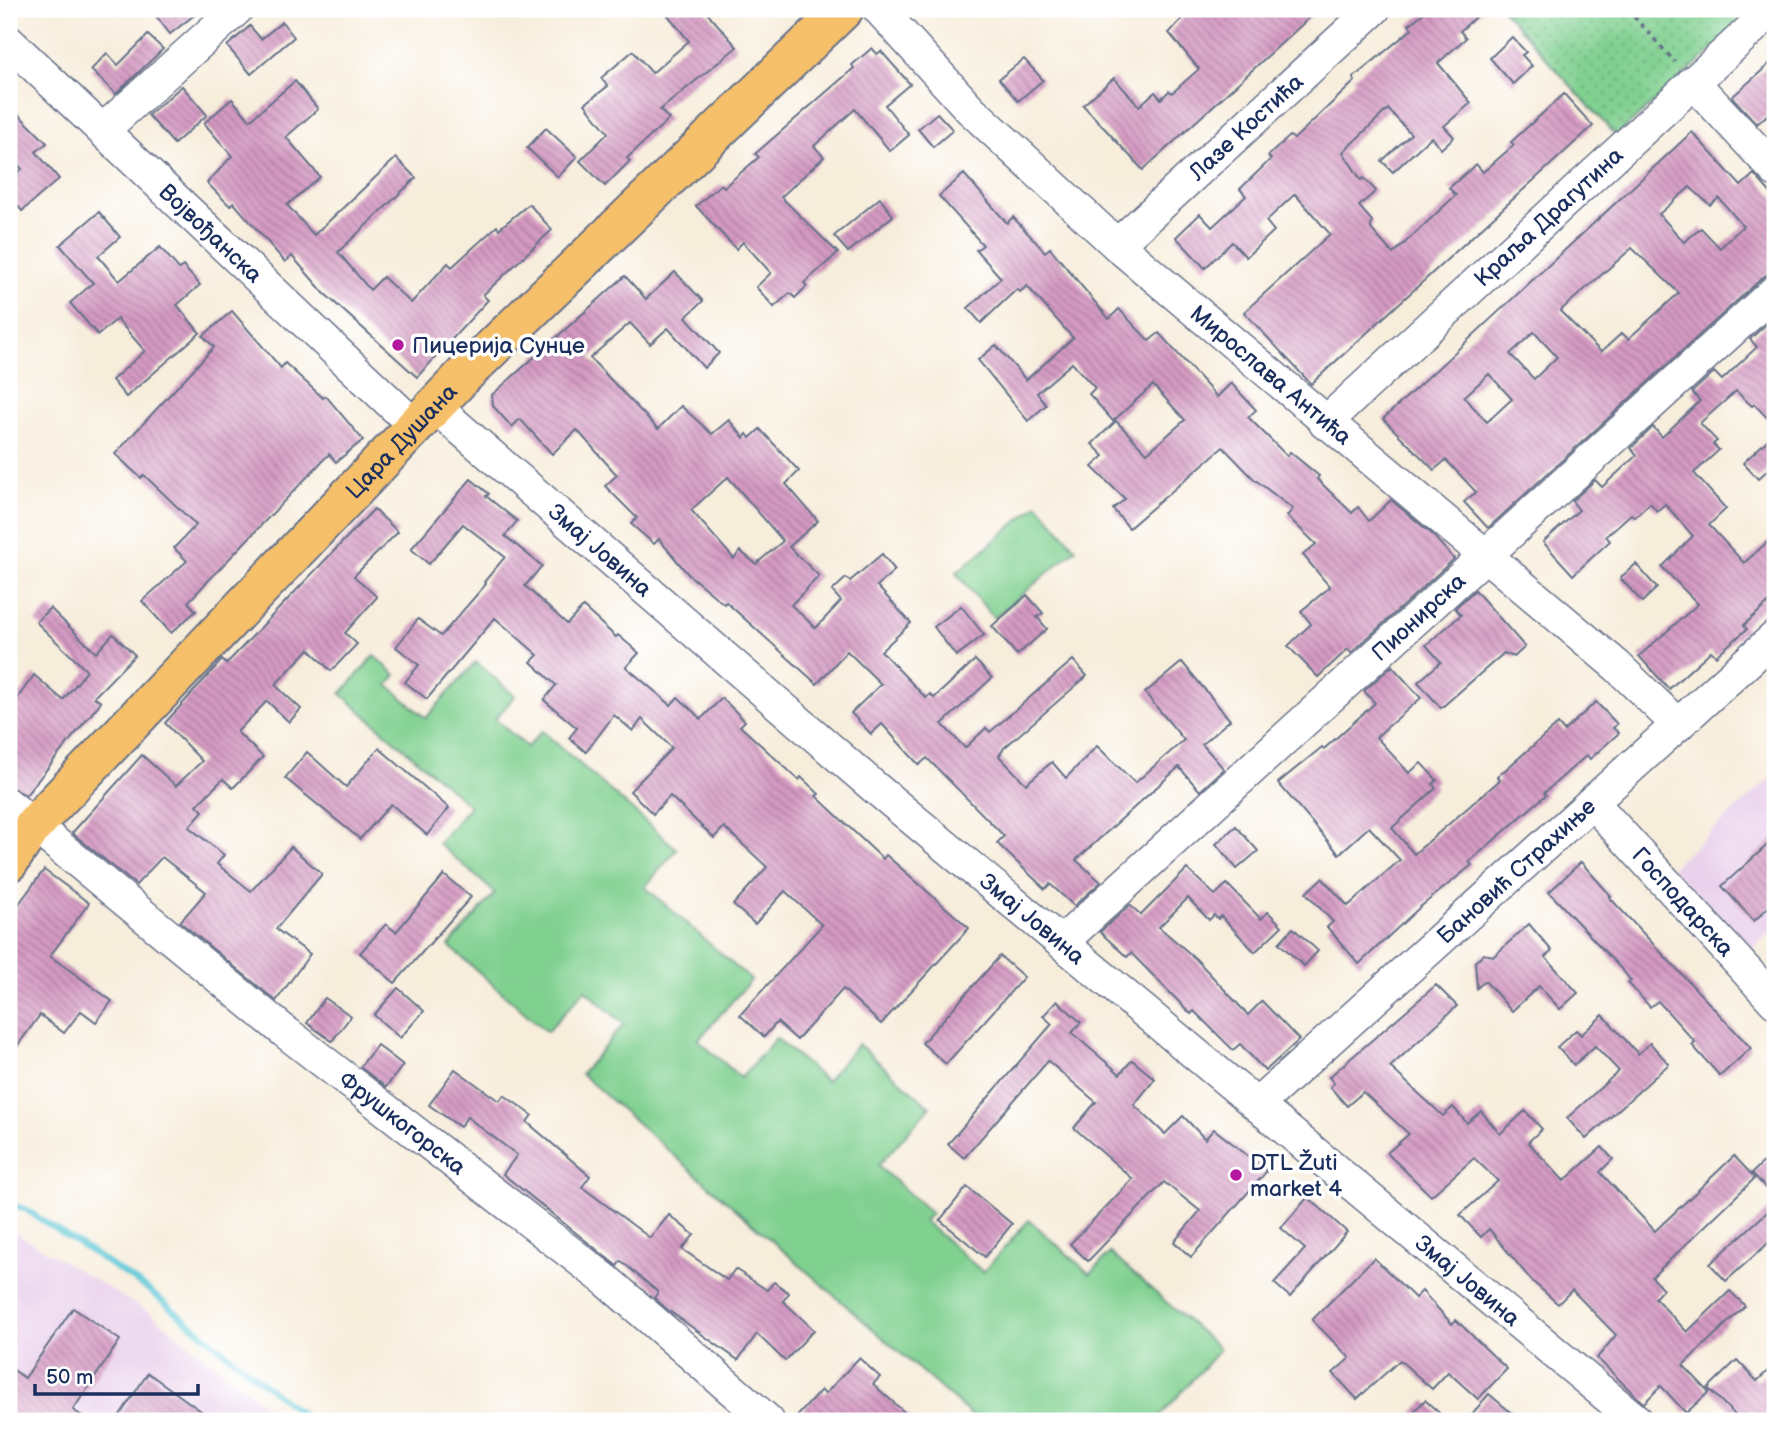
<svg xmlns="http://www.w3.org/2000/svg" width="1784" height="1430" viewBox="0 0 1784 1430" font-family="'Balsamiq Sans',sans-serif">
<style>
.built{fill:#ead1ec}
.green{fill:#80d090;stroke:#4e8077;stroke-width:2}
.park{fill:url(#park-dots);stroke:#4e8077;stroke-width:2}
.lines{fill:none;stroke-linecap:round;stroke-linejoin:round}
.stream{stroke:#5bc6d6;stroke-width:6}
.building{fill:url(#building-back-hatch);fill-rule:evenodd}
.minor-casing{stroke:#68728a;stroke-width:35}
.major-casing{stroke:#68728a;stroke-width:42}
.path{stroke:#68728a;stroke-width:3.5;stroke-dasharray:5 5;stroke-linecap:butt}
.minor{stroke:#fff;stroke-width:32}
.major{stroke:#f6c06b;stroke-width:38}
.poi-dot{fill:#b5179e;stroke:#fff;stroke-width:2.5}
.labels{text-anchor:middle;stroke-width:7;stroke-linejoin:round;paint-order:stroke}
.street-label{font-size:23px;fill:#1b2f5e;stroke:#fff}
.poi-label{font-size:23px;fill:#1b2f5e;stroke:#fff;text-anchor:start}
</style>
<defs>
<pattern id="park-dots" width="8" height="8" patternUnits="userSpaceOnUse" patternTransform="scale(1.75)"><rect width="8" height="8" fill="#80d090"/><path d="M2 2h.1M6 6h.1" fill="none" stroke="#68a979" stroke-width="1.8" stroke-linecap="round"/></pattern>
<pattern id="building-back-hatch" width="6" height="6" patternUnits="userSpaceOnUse" patternTransform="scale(1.75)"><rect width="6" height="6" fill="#d59ac2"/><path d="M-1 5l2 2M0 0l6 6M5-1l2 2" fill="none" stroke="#ac7ea1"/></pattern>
</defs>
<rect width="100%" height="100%" fill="#fff"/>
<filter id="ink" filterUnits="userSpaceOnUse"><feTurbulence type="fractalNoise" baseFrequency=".0143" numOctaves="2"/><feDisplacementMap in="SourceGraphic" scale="14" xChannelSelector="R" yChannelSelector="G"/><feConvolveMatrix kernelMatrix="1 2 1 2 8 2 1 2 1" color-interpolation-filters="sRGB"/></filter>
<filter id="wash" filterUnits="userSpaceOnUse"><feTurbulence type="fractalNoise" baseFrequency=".00686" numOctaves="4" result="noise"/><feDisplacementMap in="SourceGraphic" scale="28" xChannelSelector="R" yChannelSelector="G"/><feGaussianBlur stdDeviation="1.57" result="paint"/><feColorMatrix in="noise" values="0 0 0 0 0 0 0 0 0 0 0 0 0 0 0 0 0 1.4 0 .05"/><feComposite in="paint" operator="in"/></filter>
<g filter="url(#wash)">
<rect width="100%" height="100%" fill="#f7eddb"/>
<g class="built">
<path d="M1775 774V927L1750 951 1671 868Z"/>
<path d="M9 1229 150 1313 285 1421H9Z"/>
</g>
<g class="green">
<path d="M1038 504 1076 549 994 618 956 573Z"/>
<path d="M374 656 396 675 388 685 426 718 476 662 515 696 495 719 527 747 542 731 677 849 645 887 751 980 698 1040 741 1078 776 1038 826 1081 858 1044 930 1107 878 1166 931 1213 924 1221 983 1272 1029 1220 1090 1274 1110 1253 1220 1349 1156 1421H978L581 1074 624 1024 585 990 547 1032 449 946 495 893 438 843 470 806 341 694Z"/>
</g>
<path class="park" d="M1502 9H1758L1616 136Z"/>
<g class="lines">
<path class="stream" d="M9 1204 25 1209 146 1288 310 1421"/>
</g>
<g id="blocks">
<g class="building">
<path d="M168 9H202L170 34 157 17Z"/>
<path d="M663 9H704L737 47 660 110 669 119 627 158 630 161 605 186 580 161 608 133 585 104 608 86 601 78 633 51 652 73 689 41Z"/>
<path d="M1191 9H1319L1143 170 1083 105 1114 78 1139 106 1155 92 1161 99 1169 91 1172 93 1199 69 1169 33Z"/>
<path d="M1428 9H1484L1460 31 1466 38 1438 63 1471 103 1444 126 1454 137 1441 149 1431 137 1393 172 1382 161 1411 134 1388 109 1343 152 1361 180 1364 178 1376 191 1359 206 1372 221 1371 229 1393 254 1456 195 1449 188 1476 164 1483 172 1514 145 1511 142 1564 94 1593 126 1311 384 1244 312 1330 234 1295 194 1266 221 1274 231 1246 257 1232 242 1205 268 1176 237 1200 214 1212 227 1246 196 1240 189 1271 159 1268 156 1290 136 1294 139 1355 81 1353 78 1412 29 1409 25Z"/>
<path d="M282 22 294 37 251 74 227 46 250 26 261 39Z"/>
<path d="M148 35 163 49 116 94 91 70 107 53 118 65Z"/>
<path d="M1512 37 1526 52 1522 55 1532 66 1513 84 1490 58Z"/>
<path d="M872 48 877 54 881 51 910 84 885 105 909 135 890 151 855 109 814 146 824 157 781 197 838 253 804 283 807 286 795 298 790 293 774 307 756 287 771 273 743 242 736 249 696 206 721 184 724 187 759 157 755 154 854 68 852 65Z"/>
<path d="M1024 59 1043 80 1018 101 999 79Z"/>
<path d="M1775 59V108L1757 124 1732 97Z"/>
<path d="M295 81 318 109 286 137 320 177 287 205 314 235 396 158 416 178 338 252 370 290 383 277 411 303 448 263 452 267 497 226 499 229 529 204 552 230 483 295 488 300 417 377 324 293 292 256 285 262 233 202 230 206 207 183 232 156 204 123 232 99 250 120Z"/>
<path d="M182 86 207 115 174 144 148 115Z"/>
<path d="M9 105 47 143 36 152 59 179 22 211 9 195V180L22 169 9 154Z"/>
<path d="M937 113 953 130 933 147 918 129Z"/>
<path d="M546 128 577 157 558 177 527 148Z"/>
<path d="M1692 132 1741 186 1754 174 1775 198V270L1763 277 1488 528 1464 502 1476 492 1446 460 1434 470 1383 419ZM1690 187 1710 205 1719 198 1743 226 1720 248 1701 228 1684 242 1659 214ZM1632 248 1679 293 1628 339 1622 333 1601 352 1560 311ZM1534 332 1557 357 1534 379 1510 354ZM1489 374 1512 399 1487 422 1464 397Z"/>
<path d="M964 174 1007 223 1013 217 1045 252 1050 248 1109 319 1119 309 1149 341 1159 333 1217 397 1231 383 1256 410 1248 417 1287 456 1290 452 1319 476 1317 479 1352 513 1358 507 1369 521 1391 500 1431 533 1454 559 1351 653 1348 649 1318 677 1288 646 1311 624 1301 611 1330 587 1303 555 1316 544 1287 516 1293 509 1254 479 1223 447 1129 528 1113 509 1125 499 1092 467 1104 456 1092 444 1116 421 1147 453 1185 420 1153 385 1113 421 1089 394 1095 388 1072 363 1037 393 1046 405 1028 421 978 360 996 345 1026 380 1073 338 1027 286 1020 292 1017 289 981 323 968 308 1001 278 976 250 983 245 939 196Z"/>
<path d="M880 198 893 216 848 252 834 236Z"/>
<path d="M99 212 120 237 98 256 119 281 160 247 179 269 183 266 200 285 177 305 200 333 126 397 112 380 145 351 117 319 98 335 70 303 93 283 60 245Z"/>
<path d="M675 272 703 301 686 317 719 353 704 368 668 328 650 344 630 323 590 358 658 429 681 406 712 434 729 420 744 438 747 434 750 438 760 429 799 471 786 484 818 521 789 547 819 576 791 605 816 628 841 601 832 591 846 578 850 581 882 554 895 570 877 586 911 623 881 651 926 698 930 694 934 698 975 660 992 678 942 724 965 748 986 728 990 732 1073 660 1087 676 1004 748 999 756 1026 784 1052 762 1066 778 1097 746 1135 783 1184 740 1145 693 1182 662 1230 720 1202 744 1224 769 1200 791 1179 767 1076 860 1101 882 1074 906 1050 884 1045 889 997 843 1004 836 927 758 919 765 882 724 871 734 851 713 881 684 847 651 817 684 726 602 724 604 688 574 659 539 654 544 631 524 637 518 605 486 617 475 577 430 552 454 520 419 512 427 493 406 492 395 625 276 646 299ZM728 477 783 541 756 564 740 551 734 559 691 510Z"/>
<path d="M232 311 281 368 285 363 323 398 326 396 363 440 336 462 329 454 188 602 196 611 171 633 142 601 187 561 174 548 196 525 144 475 141 478 115 454 214 347 203 336Z"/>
<path d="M1775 316V426L1754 404 1752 406 1736 391 1700 423 1717 441 1713 444 1719 450 1694 473 1726 509 1709 525 1744 563 1775 535V597L1744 625 1747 629 1716 656 1711 651 1669 689 1639 656 1698 604 1662 567 1693 536 1665 504 1657 511 1650 503 1635 517 1631 514 1606 536 1610 541 1573 575 1543 542 1579 510 1572 501 1595 480 1602 487 1637 455 1631 448 1653 427 1662 437 1700 401 1692 392 1714 372 1722 380 1757 347 1750 339Z"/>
<path d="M1775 433V463L1758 479 1743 463Z"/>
<path d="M471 479 489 494 486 496 517 521 505 536 542 566 525 586 567 624 583 607 616 637 618 635 639 653 626 667 671 705 678 697 701 719 722 698 745 721 740 726 799 780 801 777 819 794 816 796 883 859 886 855 969 928 881 1024 843 989 797 1040 777 1022 764 1037 740 1015 822 925 785 891 755 924 733 905 767 867 724 827 714 838 670 796 653 814 630 791 672 748 642 719 633 731 614 715 586 752 569 738 577 728 544 700 556 685 531 662 538 655 495 618 427 699 405 682 419 665 396 647 418 619 441 636 486 584 484 582 505 557 463 524 429 564 411 549Z"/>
<path d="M374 509 398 532 354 576 377 597 345 633 357 644 331 671 309 649 275 685 301 709 289 722 267 701 237 732 263 757 233 788 223 779 197 805 203 811 189 827 224 855 217 864 251 891 291 847 322 874 276 929 310 954 276 1001 180 922 206 892 162 857 136 885 72 833 142 755 176 786 202 761 165 723 222 660 226 664Z"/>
<path d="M1636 564 1657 588 1642 602 1620 578Z"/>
<path d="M1475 590 1525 647 1514 657 1504 653 1441 708 1418 682 1441 662 1426 645 1461 615 1455 608Z"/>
<path d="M1027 595 1043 613 1037 617 1047 629 1017 655 992 626Z"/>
<path d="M961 606 984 635 956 656 934 627Z"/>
<path d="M50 608 96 653 113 634 135 655 94 697 101 702 26 795 9 787V764L16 754 9 748V710L34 675 63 700 87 671 36 622Z"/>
<path d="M1392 666 1421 698 1376 737 1409 773 1421 763 1437 780 1433 784 1436 788 1392 828 1414 854 1500 780 1497 777 1558 724 1564 731 1596 702 1617 724 1613 728 1619 733 1590 759 1587 755 1578 763 1544 793 1546 795 1469 862 1472 865 1419 908 1359 964 1327 927 1333 922 1306 893 1322 878 1348 906 1400 860 1369 827 1339 854 1278 783 1322 747 1324 749 1375 703 1364 691Z"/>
<path d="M379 748 449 808 427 835 391 804 360 839 285 778 307 752 346 787Z"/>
<path d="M1236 826 1258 851 1237 869 1216 844Z"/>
<path d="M1775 838V901L1754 921 1722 886Z"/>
<path d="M1581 862 1611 896 1609 897 1751 1048 1720 1076 1692 1045 1695 1042 1658 1001 1650 1007 1628 983 1631 981 1624 972 1549 892Z"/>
<path d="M1187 869 1215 895 1227 884 1261 919 1268 912 1282 926 1255 952 1221 916 1218 919 1214 915 1209 920 1188 898 1159 927 1196 959 1248 1015 1262 1001 1299 1040 1265 1071 1240 1044 1233 1050 1194 1011 1191 1014 1131 953 1127 957 1100 932 1130 905 1141 915Z"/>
<path d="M44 870 89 903 50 956 112 1001 96 1022 81 1011 64 1033 40 1015 9 1057V917Z"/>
<path d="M444 875 471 897 395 983 360 953 386 924 396 932Z"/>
<path d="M1529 924 1552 951 1545 957 1578 993 1560 1009 1539 986 1512 1011 1485 981 1477 988 1475 962 1483 954 1494 956Z"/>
<path d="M1293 928 1318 951 1304 966 1279 943Z"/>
<path d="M1000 956 1024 977 946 1064 922 1043Z"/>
<path d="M1436 985 1457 1006 1390 1067 1443 1116 1453 1107 1467 1123 1481 1111 1500 1134 1525 1111 1542 1129 1528 1142 1564 1181 1602 1147 1613 1159 1600 1172 1655 1231 1734 1156 1755 1178 1652 1277 1663 1289 1655 1298 1687 1332 1730 1291 1745 1306 1683 1365 1709 1392 1686 1413 1661 1386 1644 1403 1641 1401 1597 1358 1616 1335 1572 1290 1558 1304 1531 1280 1489 1229 1481 1237 1460 1215 1498 1181 1474 1158 1431 1196 1387 1153 1409 1134 1363 1092 1347 1106 1330 1087 1334 1083 1329 1077Z"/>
<path d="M398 988 424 1011 400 1038 374 1015Z"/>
<path d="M325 998 351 1016 332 1041 307 1023Z"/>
<path d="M1057 1001 1081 1022 1072 1033 1120 1074 1132 1060 1155 1079 1134 1105 1165 1134 1183 1116 1205 1139 1214 1129 1267 1171 1191 1257 1174 1242 1200 1211 1164 1182 1088 1261 1070 1244 1133 1179 1074 1128 1096 1102 1048 1061 964 1158 948 1144 1052 1024 1043 1016Z"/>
<path d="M1603 1015 1638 1054 1650 1043 1669 1064 1586 1139 1567 1118 1619 1071 1595 1046 1574 1065 1557 1047 1576 1030 1581 1035Z"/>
<path d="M377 1045 403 1065 386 1087 360 1067Z"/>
<path d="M455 1069 499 1101 504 1095 532 1115 527 1122 590 1176 582 1187 650 1238 669 1215 694 1235 682 1249 727 1280 735 1269 767 1290 774 1282 789 1293 783 1301 814 1330 785 1361 757 1334 738 1360 668 1310 654 1298 658 1292 621 1261 617 1266 503 1174 517 1155 467 1117 460 1127 429 1105Z"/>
<path d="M1775 1151V1198L1752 1173Z"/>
<path d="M967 1187 1012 1224 985 1257 940 1220Z"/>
<path d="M1308 1197 1347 1232 1290 1297 1274 1283 1305 1249 1281 1228Z"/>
<path d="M1775 1205V1237L1726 1281 1710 1264Z"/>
<path d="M1374 1258 1415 1298 1422 1291 1452 1324 1456 1320 1507 1369 1478 1399 1448 1372 1432 1389 1400 1360 1357 1399 1333 1373 1350 1358 1312 1320Z"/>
<path d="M73 1308 120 1340 73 1410 90 1421H9V1367L25 1378Z"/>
<path d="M859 1358 880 1377 873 1384 914 1421H793L821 1390 825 1394Z"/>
<path d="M1737 1360 1757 1381 1775 1364V1421H1741L1708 1388Z"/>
<path d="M148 1373 215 1421H116Z"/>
<path d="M1489 1394 1521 1421H1466Z"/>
<path d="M1425 1400 1448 1421H1405Z"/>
</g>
</g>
</g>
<g filter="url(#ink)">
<use href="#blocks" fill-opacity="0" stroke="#68728a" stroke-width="2"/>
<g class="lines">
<defs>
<g id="minor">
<path id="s1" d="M879 9 970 109 1117 245 1617 666 1678 725"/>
<path id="s2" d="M9 42 415 426"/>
<path d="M1693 82 1775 170"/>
<path d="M103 130 237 9"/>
<path id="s3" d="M1117 245 1374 9"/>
<path id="s4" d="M434 406 873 786 1637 1421"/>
<path id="s5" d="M1325 423 1773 9"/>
<path id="s6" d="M1592 802 1775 1002"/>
<path id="s7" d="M9 805 284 1031 607 1281 768 1421"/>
<path id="s8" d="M1063 941 1775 291"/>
<path id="s9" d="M1258 1104 1775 637"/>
</g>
<g id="major">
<path id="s10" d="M9 862 33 826 467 372 844 9"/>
</g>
</defs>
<use href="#minor" class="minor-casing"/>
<use href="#major" class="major-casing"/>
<path class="path" d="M1627 9 1675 62"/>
<use href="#minor" class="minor"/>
<use href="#major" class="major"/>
</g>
</g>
<g class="poi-dot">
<circle cx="398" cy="345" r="7"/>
<circle cx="1236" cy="1175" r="7"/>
</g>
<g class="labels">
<g class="street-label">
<text dy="8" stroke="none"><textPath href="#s3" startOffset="175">Лазе Костића</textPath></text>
<text dy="8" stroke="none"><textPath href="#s5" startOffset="304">Краља Драгутина</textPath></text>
<text dy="8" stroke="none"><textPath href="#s2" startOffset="278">Војвођанска</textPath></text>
<text dy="8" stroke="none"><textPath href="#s1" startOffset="537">Мирослава Антића</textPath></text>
<text dy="8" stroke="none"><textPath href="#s10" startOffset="576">Цара Душана</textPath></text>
<text dy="8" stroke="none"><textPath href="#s4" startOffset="220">Змај Јовина</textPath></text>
<text dy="8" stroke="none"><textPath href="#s8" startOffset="481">Пионирска</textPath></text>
<text dy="8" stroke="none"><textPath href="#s9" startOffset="348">Бановић Страхиње</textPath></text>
<text dy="8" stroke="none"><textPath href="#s6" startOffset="135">Господарска</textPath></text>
<text dy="8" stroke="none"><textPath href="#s4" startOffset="788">Змај Јовина</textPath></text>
<text dy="8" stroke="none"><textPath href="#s7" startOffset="506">Фрушкогорска</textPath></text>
<text dy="8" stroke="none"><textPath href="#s4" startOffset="1354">Змај Јовина</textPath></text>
</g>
<g class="poi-label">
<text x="412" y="353">Пицерија Сунце</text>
<text x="1250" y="1170">DTL Žuti<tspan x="1250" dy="26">market 4</tspan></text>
</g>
</g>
<rect width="1784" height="1430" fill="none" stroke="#fff" stroke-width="35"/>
<path d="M35 1384v10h163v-10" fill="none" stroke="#1b2f5e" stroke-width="3.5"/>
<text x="46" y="1384" font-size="21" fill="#1b2f5e" stroke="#ffffff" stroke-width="5" paint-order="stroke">50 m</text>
</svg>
